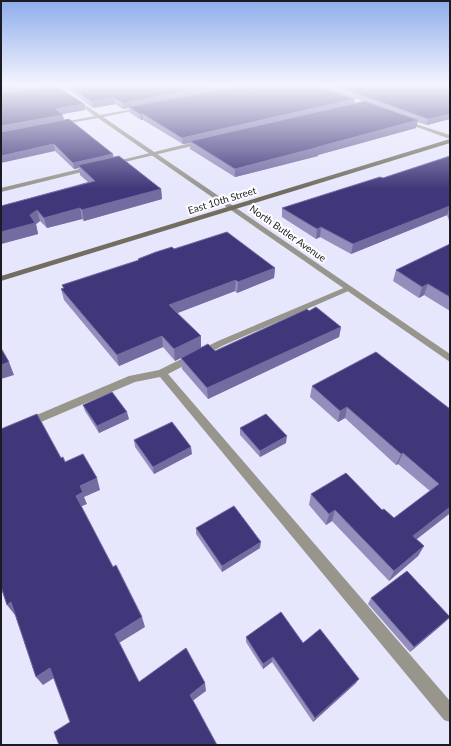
<svg xmlns="http://www.w3.org/2000/svg" width="451" height="746" viewBox="0 0 451 746" font-family="Lato,sans-serif">
<style>
.lines{fill:none;stroke-linecap:round;stroke-linejoin:round}
.lane{fill:#98958c;fill-rule:evenodd}
.street{fill:#98958c;fill-rule:evenodd}
.secondary{fill:#726d60;fill-rule:evenodd}
.wall{fill:#938ebc;fill-rule:evenodd}
.shaded-wall{fill:#726ca1}
.building{fill:#40377a;stroke:#726ca1}
.labels{text-anchor:middle;stroke-width:4;stroke-linejoin:round;paint-order:stroke}
.far-street-label{font-size:10px;fill:#1b1b23;stroke:#fff}
</style>
<rect width="100%" height="100%" fill="#e6e6fd"/>
<g class="lines">
<g class="lane">
<path d="M64 85H75L46 90 44 89Z"/>
<path d="M203 140 205 141V143L112 165 109 163Z"/>
<path d="M92 166 95 168 94 169 1 192V188Z"/>
<path d="M346 287H352L353 289 224 345 168 374 450 701V722L444 720 160 377 135 382 1 439V430L129 376 159 370 218 341Z"/>
</g>
<g class="street">
<path d="M52 85H57L100 115 144 107 142 109 103 117 450 354V362L98 118 58 125V123L95 116Z"/>
<path d="M403 120 450 135V139L403 122Z"/>
</g>
<path class="secondary" d="M450 139V143L1 281V276Z"/>
</g>
<g class="wall">
<path d="M1 85 84 104 85 110 62 114 64 120 113 157 161 189 162 199 84 221 82 219 47 228 40 221 36 224 38 234 1 244V206L88 182 80 175 79 168 74 169 55 151Z"/>
<path d="M64 85H450V119L427 125 417 122 416 128 318 155V156L235 177 190 149V143L183 144 143 120H141L130 113 129 108 123 109 115 104 93 108 65 88ZM339 93 362 101 355 103Z"/>
<path d="M450 156V223L447 215 351 254 320 237 316 239 282 217V208L383 178Z"/>
<path d="M450 244V311L424 295 419 298 393 281 396 270Z"/>
<path d="M174 249 275 268 274 278 237 293 235 291 177 313 201 347 215 351 309 311 341 327 339 337 208 399 182 369 181 358 189 353 175 361 163 347 119 366 64 300 61 289 63 288 62 285 138 261V259Z"/>
<path d="M312 386 450 409V515L449 514 416 539 424 546 418 556 389 581 332 521 326 525 309 505 311 494 382 510 394 518 430 491 398 464 396 465 345 418 338 422 310 397Z"/>
<path d="M83 405 129 419 99 433 85 411Z"/>
<path d="M240 428 286 443 260 457 240 435Z"/>
<path d="M134 440 192 454 154 474 135 447Z"/>
<path d="M196 528 260 548 222 572 196 534Z"/>
<path d="M371 598 445 622 410 652 368 604Z"/>
<path d="M246 637 303 643 356 683 313 722 272 662 263 669 246 642Z"/>
</g>
<g class="shaded-wall">
<path d="M24 85H51L1 95V89Z"/>
<path d="M218 85H245L123 109V103Z"/>
<path d="M114 98 115 104 93 108 92 102Z"/>
<path d="M355 99 354 104 190 141V143L183 144 182 138Z"/>
<path d="M84 104 85 110 57 115 56 109Z"/>
<path d="M140 114H143V120H141Z"/>
<path d="M450 114V119L427 125 428 119Z"/>
<path d="M63 115 64 121 1 132V126Z"/>
<path d="M418 120 416 128 318 155V156L235 177V169Z"/>
<path d="M54 144 55 151 1 163V156Z"/>
<path d="M113 154 114 160 78 165 79 168 74 169 73 163Z"/>
<path d="M161 189 162 199 84 221 82 210Z"/>
<path d="M450 206 447 215 351 254 353 244Z"/>
<path d="M80 208 82 219 47 228 44 218Z"/>
<path d="M37 210 40 221 36 224 38 234 1 244V232L30 215Z"/>
<path d="M321 227 320 237 316 239 317 229Z"/>
<path d="M275 268 274 278 237 293 238 282Z"/>
<path d="M236 280 235 291 170 316 169 305Z"/>
<path d="M428 284 424 295 419 298 422 287Z"/>
<path d="M341 327 339 337 208 399 207 388Z"/>
<path d="M162 336 163 347 119 366 117 355Z"/>
<path d="M201 336V348L175 361 174 349Z"/>
<path d="M9 362 14 375 1 379V365Z"/>
<path d="M347 407 345 418 338 422 340 411Z"/>
<path d="M127 412 129 419 99 433 97 426Z"/>
<path d="M287 436 286 443 260 457V451Z"/>
<path d="M191 447 192 454 154 474 153 467Z"/>
<path d="M403 453 398 464 396 465 401 454Z"/>
<path d="M97 478 100 490 84 497 87 504 80 507 76 496 80 486Z"/>
<path d="M450 507V512L449 514 408 546 413 536Z"/>
<path d="M335 510 332 521 326 525 329 514Z"/>
<path d="M261 542 260 548 222 572V566Z"/>
<path d="M424 546 418 556 389 581 394 571Z"/>
<path d="M11 602 19 612 15 615 7 605Z"/>
<path d="M142 617 145 627 119 643 115 634Z"/>
<path d="M450 617 445 622 410 652 414 647Z"/>
<path d="M273 657 272 662 263 669V664Z"/>
<path d="M50 668 57 676 43 685 36 677Z"/>
<path d="M359 679 356 683 313 722 315 718Z"/>
<path d="M205 683 206 691 191 702 190 695Z"/>
</g>
<g class="building">
<path d="M1 85H24L1 89Z"/>
<path d="M52 85H56L84 104 56 109 63 115 1 126V94Z"/>
<path d="M67 85H218L123 103 114 98 92 102Z"/>
<path d="M243 85H318L355 99 182 138 143 114H140L129 107Z"/>
<path d="M333 85H450V114L428 119Z"/>
<path d="M365 101 418 120 318 147H319L235 169 190 141Z"/>
<path d="M69 119 113 154 73 163 54 144 1 156V132Z"/>
<path d="M119 156 161 189 82 210 80 208 44 218 37 210 30 215 35 223 1 232V206L95 181 78 165Z"/>
<path d="M450 156V207V206L353 244 321 227 317 229 282 208 380 177 383 178Z"/>
<path d="M227 232 275 268 238 282 236 280 169 305 201 336 174 349 162 336 117 355 61 289 64 288 62 285 139 260 138 259 156 252 172 247 174 249Z"/>
<path d="M450 244V297L428 284 422 287 396 270Z"/>
<path d="M316 307 341 327 207 388 181 358 208 344 215 351 307 309 309 311Z"/>
<path d="M1 348 9 362 1 365Z"/>
<path d="M376 352 450 409V507L413 536 424 546 394 571 335 510 329 514 311 494 346 473 382 510 384 509 394 518 439 484 403 453 401 454 347 407 340 411 312 386Z"/>
<path d="M112 392 127 412 97 426 83 405Z"/>
<path d="M37 414 61 458 63 457 65 462 83 454 97 478 80 486 83 492 76 496 113 567 116 565 142 617 115 634 139 682 186 648 205 683 190 695 217 745H59L54 732 70 722 50 668 36 677 11 602 7 605 1 587V429Z"/>
<path d="M266 414 287 436 260 451 240 428Z"/>
<path d="M172 422 191 447 153 467 134 440Z"/>
<path d="M234 506 261 542 222 566 196 528Z"/>
<path d="M407 571 450 617 414 647 371 598Z"/>
<path d="M281 612 303 643 320 629 359 679 315 718 273 657 263 664 246 637Z"/>
</g>
<linearGradient id="sky" x2="0" y2="1"><stop stop-color="#8eadeb"/><stop offset="0.45" stop-color="#f4f4fe"/><stop offset="1" stop-color="#f4f4fe" stop-opacity="0"/></linearGradient>
<rect width="451" height="189" fill="url(#sky)"/>
<g class="labels">
<g class="far-street-label">
<text transform="translate(222 200) rotate(-17)" y="4">East 10th Street</text>
<text transform="translate(288 233) rotate(35)" y="4">North Butler Avenue</text>
</g>
</g>
<rect width="451" height="746" fill="none" stroke="#1b1b23" stroke-width="4"/>
</svg>
